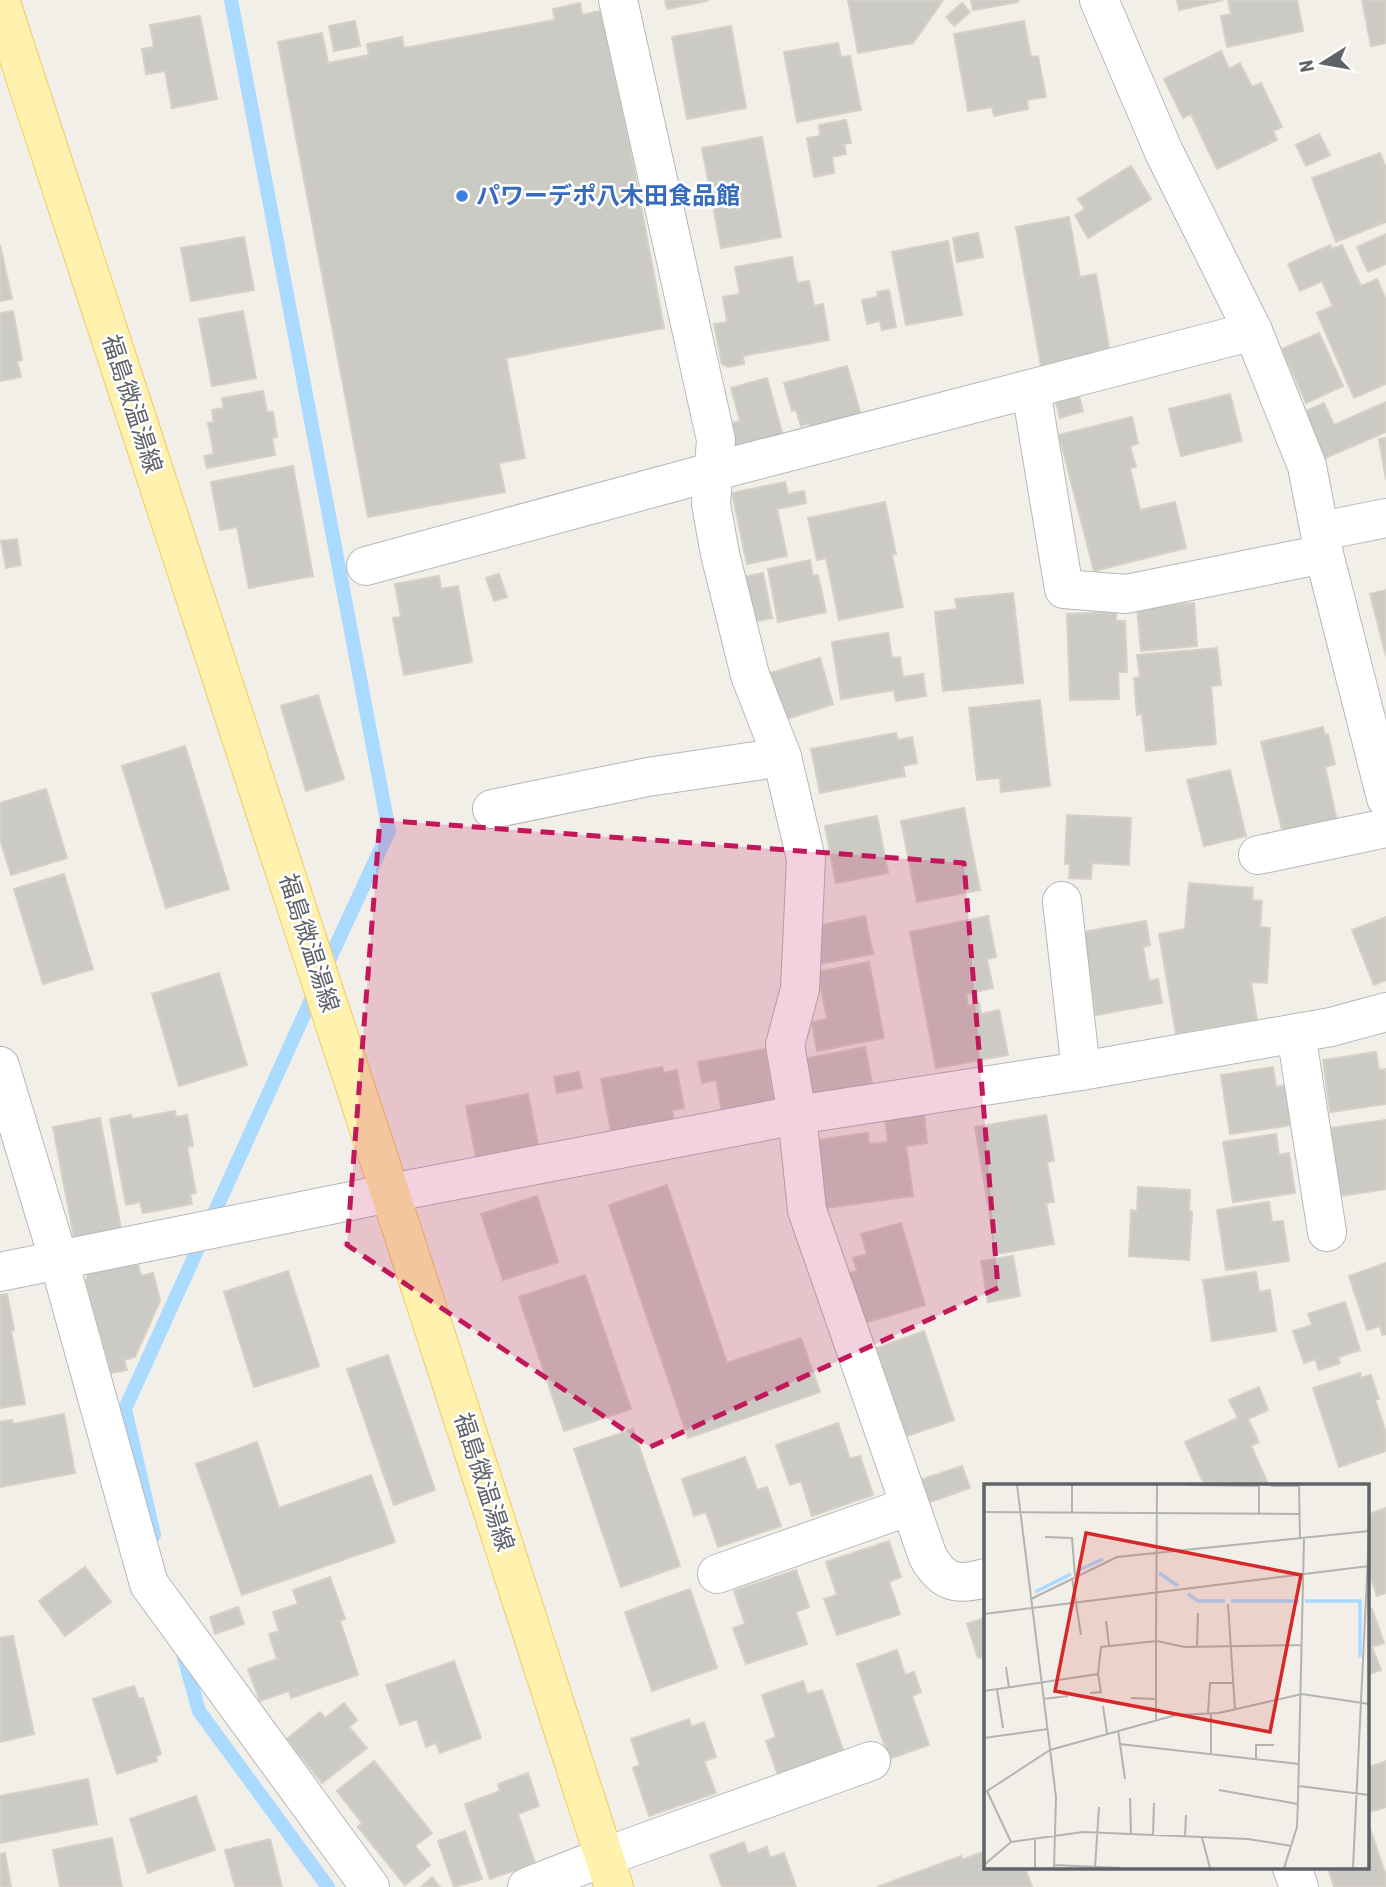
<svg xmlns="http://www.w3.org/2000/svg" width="1386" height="1887" viewBox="0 0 1386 1887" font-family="'Roboto Condensed','Noto Sans JP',sans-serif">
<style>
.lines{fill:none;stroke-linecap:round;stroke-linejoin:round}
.stream{stroke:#aadaff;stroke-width:14}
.building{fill:#cccac5;stroke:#d6d1c6;stroke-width:2}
.minor-casing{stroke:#b5b8bc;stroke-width:40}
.major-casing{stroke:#f2c960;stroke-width:40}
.minor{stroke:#fff;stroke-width:38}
.major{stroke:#fff2af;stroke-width:38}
.marked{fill:#c2185b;fill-opacity:0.2;stroke:#c2185b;stroke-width:5;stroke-dasharray:14 9;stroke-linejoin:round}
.shop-dot{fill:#3f7fe0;stroke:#fff;stroke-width:2.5}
.labels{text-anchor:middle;stroke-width:5;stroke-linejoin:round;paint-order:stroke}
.shop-label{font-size:24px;font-weight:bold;fill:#366cbe;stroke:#fff;text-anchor:start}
.street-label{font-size:24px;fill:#5f6368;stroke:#fff}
.inset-river{fill:none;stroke:#aadaff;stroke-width:3.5}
.inset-road{fill:none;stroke:#b3b3b1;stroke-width:2}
.view{fill:#d62828;fill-opacity:0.15;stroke:#d62828;stroke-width:3.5}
.inset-edge{fill:none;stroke:#5f6368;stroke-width:3.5}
</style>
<rect width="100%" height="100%" fill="#f1efe8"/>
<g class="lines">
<g class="stream">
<path d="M231 0 389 831 325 969"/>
<path d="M154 1535 125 1409 315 991"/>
<path d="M182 1650 199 1711 328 1887"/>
</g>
</g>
<g class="building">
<path d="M665 0H707V1L667 9Z"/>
<path d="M848 0H943L913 43 858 53Z"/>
<path d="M971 0H1018V2L973 10Z"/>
<path d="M1177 0H1223L1179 10Z"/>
<path d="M1228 0H1297L1303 31 1227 47 1221 16 1231 14Z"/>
<path d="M1362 0H1386V43L1371 46Z"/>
<path d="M580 3 582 15 604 10 664 328 506 358 525 458 499 463 505 492 368 517 278 42 322 33 328 63 369 55 367 44 402 37 404 48 555 20 553 9Z"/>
<path d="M962 3 970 12 954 26 946 17Z"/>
<path d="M200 16 217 99 172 108 165 71 146 74 142 49 154 47 150 25Z"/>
<path d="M355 21 360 46 334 51 329 26Z"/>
<path d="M1024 21 1031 57 1038 56 1046 97 1027 100 1028 109 994 116 992 107 968 111 954 34Z"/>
<path d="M731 26 746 108 687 119 672 37Z"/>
<path d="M838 43 841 57 850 56 861 110 797 122 784 52Z"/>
<path d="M1221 51 1229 69 1240 63 1252 87 1261 83 1282 127 1273 131 1277 140 1217 169 1191 114 1183 118 1164 79Z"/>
<path d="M846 120 851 143 844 144 846 154 832 157 834 173 814 177 807 138 820 136 819 125Z"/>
<path d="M1319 134 1330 155 1306 166 1296 145Z"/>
<path d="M762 137 781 237 721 248 702 148Z"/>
<path d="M1380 153 1386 168V222L1336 242 1312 178Z"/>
<path d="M1131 166 1151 199 1088 238 1075 215 1085 209 1078 199Z"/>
<path d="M1069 217 1080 277 1096 274 1110 353 1041 366 1016 227Z"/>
<path d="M978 233 983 257 957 262 953 238Z"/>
<path d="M1386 234V264L1368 272 1357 247Z"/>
<path d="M244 237 254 290 191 301 181 248Z"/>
<path d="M948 241 962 315 906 325 892 252Z"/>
<path d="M0 245 12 299 0 301Z"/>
<path d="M1330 245 1332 249 1342 245 1361 286 1377 279 1386 300V384L1354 398 1317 313 1333 306 1322 281 1300 291 1288 264Z"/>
<path d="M792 257 797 283 809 281 814 306 823 304 829 340 743 356 744 364 728 367 722 364 714 324 727 322 723 297 740 294 735 267Z"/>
<path d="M889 290 896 327 882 330 880 321 867 324 862 300 878 297 877 292Z"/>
<path d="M13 311 22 360 17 361 21 377 0 381V313Z"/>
<path d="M243 311 256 378 212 386 199 319Z"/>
<path d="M1319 333 1343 386 1306 403 1282 349Z"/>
<path d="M847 366 863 422 813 436 809 423 801 426 796 410 792 411 784 383Z"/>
<path d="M767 378 785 443 737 456 729 424 740 421 731 388Z"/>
<path d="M1077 389 1083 411 1060 418 1054 395Z"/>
<path d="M263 391 267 412H273L277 437 272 438 275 455 207 468 204 456 214 454 208 423 214 422 212 410 224 408 222 398Z"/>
<path d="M1230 394 1242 441 1181 456 1169 409Z"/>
<path d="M1386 402V432L1323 459 1303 412 1324 403 1334 425Z"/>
<path d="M1132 417 1138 443 1130 446 1136 467 1130 468 1140 510 1175 502 1186 548 1094 571 1059 435Z"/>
<path d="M1386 438V480L1379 439Z"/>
<path d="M293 466 313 576 249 588 237 527 220 530 211 482Z"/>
<path d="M785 482 788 494 804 491 806 503 777 509 787 556 747 564 732 493Z"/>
<path d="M885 502 896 554 892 555 903 607 839 620 826 558 817 560 808 518Z"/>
<path d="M17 539 21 565 6 568 1 541Z"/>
<path d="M810 560 813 576 818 575 826 612 778 622 768 569Z"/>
<path d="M763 573 772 618 748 623 739 578Z"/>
<path d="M499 574 507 597 494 601 486 578Z"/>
<path d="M439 576 441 589 458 586 472 662 404 675 393 618 401 617 395 584Z"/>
<path d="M1386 590V656L1370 594Z"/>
<path d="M1013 593 1023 683 943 691 935 612 957 609 955 599Z"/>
<path d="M1194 603 1197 646 1141 651 1137 608Z"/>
<path d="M1116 612V621H1125L1127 672H1118L1119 699 1070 700 1067 614Z"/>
<path d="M888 633 892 658 900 657 903 677 923 674 926 696 896 701 894 690 841 699 832 642Z"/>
<path d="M1217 648 1221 685 1211 686 1216 744 1146 751 1142 714 1137 715 1134 678 1140 677 1137 655Z"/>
<path d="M820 658 833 704 781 721 767 674Z"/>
<path d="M318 695 344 779 306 791 281 706Z"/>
<path d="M1040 700 1050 786 1001 792 1000 778 977 780 969 708Z"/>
<path d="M1323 727 1325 735 1328 734 1335 764 1325 767 1337 821 1283 834 1261 742Z"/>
<path d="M896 733 898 740 912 737 917 763 903 766 905 776 820 793 811 749Z"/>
<path d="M185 746 229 889 166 908 122 766Z"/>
<path d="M1230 770 1246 836 1204 846 1187 780Z"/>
<path d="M46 789 67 858 11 875 0 839V803Z"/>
<path d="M964 808 980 890 917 902 901 821Z"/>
<path d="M1067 815 1131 818 1129 865 1092 863 1091 879 1069 878 1070 864H1065Z"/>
<path d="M877 816 888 873 836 883 825 826Z"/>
<path d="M64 874 93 969 43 984 14 889Z"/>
<path d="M1189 883 1253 888 1252 900 1262 901 1260 927 1270 928 1267 983 1251 982 1257 1020 1176 1034 1159 934 1185 929Z"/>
<path d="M865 916 873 954 819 964 812 927Z"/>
<path d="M988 916 996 957 987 959 993 988 966 994 968 1006 979 1003 981 1014 999 1010 1008 1055 936 1068 910 932Z"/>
<path d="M1386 917V980L1374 985 1352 930Z"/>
<path d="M1146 921 1150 945 1143 947 1149 981 1158 979 1162 1003 1096 1015 1082 932Z"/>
<path d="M869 962 884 1038 817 1051 812 1022 827 1019 818 972Z"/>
<path d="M219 973 247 1065 179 1086 152 994Z"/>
<path d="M865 1047 873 1088 812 1100 804 1059Z"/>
<path d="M765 1049 775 1102 722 1112 716 1080 702 1083 698 1062Z"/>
<path d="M1376 1052 1379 1070 1386 1069V1104L1330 1112 1323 1060Z"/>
<path d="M662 1067 664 1073 677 1070 684 1108 672 1110 675 1125 611 1132 601 1079Z"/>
<path d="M1273 1067 1276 1087 1286 1085 1293 1125 1230 1134 1221 1075Z"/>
<path d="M579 1072 582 1088 557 1093 554 1077Z"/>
<path d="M528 1094 538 1145 476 1157 466 1106Z"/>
<path d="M175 1111 176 1117 187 1115 193 1146 187 1147 196 1193 190 1194 192 1204 143 1213 140 1202 126 1205 110 1119 131 1115 132 1119Z"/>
<path d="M924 1114 927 1143 906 1146 913 1196 825 1208 816 1140 868 1133 869 1144 888 1142 885 1119Z"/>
<path d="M1046 1115 1054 1161 1047 1162 1054 1202 1046 1203 1054 1244 996 1254 975 1127Z"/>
<path d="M100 1118 121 1229 74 1238 53 1127Z"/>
<path d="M1386 1120V1189L1340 1196 1329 1128Z"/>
<path d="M1276 1134 1279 1155 1289 1153 1295 1193 1233 1202 1223 1142Z"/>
<path d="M667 1185 727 1363 801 1338 820 1392 688 1438 609 1205Z"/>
<path d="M1138 1187 1190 1190 1189 1211 1192 1212 1189 1260 1129 1256 1131 1210 1137 1211Z"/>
<path d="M537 1196 558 1262 503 1280 481 1214Z"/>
<path d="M1269 1202 1272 1222 1283 1221 1289 1261 1226 1270 1217 1210Z"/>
<path d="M901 1223 925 1305 861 1324 846 1274 857 1271 853 1258 867 1254 861 1234Z"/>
<path d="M1013 1256 1020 1296 988 1302 981 1261Z"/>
<path d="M136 1257 141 1276 153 1273 160 1301 135 1357 124 1360 127 1370 111 1373 85 1282 90 1271Z"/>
<path d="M1386 1263V1334L1382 1335 1380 1326 1367 1330 1349 1276Z"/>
<path d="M288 1271 319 1366 254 1387 224 1292Z"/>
<path d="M1256 1272 1259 1292 1270 1290 1276 1331 1212 1341 1203 1280Z"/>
<path d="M585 1275 631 1409 564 1431 519 1297Z"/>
<path d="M7 1294 14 1330 11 1331 25 1404 0 1408V1295Z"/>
<path d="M1345 1302 1360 1350 1338 1357 1340 1363 1319 1370 1315 1359 1304 1363 1293 1331 1312 1325 1308 1314Z"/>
<path d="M924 1331 954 1420 901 1438 871 1350Z"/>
<path d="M388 1355 435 1490 394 1505 347 1369Z"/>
<path d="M1360 1373 1361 1378 1371 1375 1379 1399H1375L1386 1433V1451L1339 1467 1313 1388Z"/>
<path d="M1259 1387 1268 1410 1248 1419 1259 1442 1251 1446 1269 1486H1205L1185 1442 1238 1418 1229 1400Z"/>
<path d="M64 1414 75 1473 0 1487V1422L12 1420 13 1424Z"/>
<path d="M838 1423 850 1459 860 1456 873 1495 812 1516 801 1481 790 1485 776 1445Z"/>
<path d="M633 1429 680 1566 621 1587 574 1449Z"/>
<path d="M257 1442 279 1508 371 1475 395 1542 242 1595 196 1464Z"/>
<path d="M745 1457 757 1490 767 1487 781 1526 718 1547 706 1512 694 1516 682 1479Z"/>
<path d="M962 1466 970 1488 925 1504 917 1481Z"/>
<path d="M1386 1508V1593L1377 1596 1367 1567V1519L1370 1517 1369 1514Z"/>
<path d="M889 1541 901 1577 889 1582 900 1614 837 1635 824 1599 837 1595 826 1562Z"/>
<path d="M85 1567 111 1602 65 1636 39 1601Z"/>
<path d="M796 1570 809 1607 796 1612 807 1644 746 1664 733 1628 745 1624 734 1591Z"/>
<path d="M330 1577 345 1619 340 1621 358 1675 291 1698 289 1691 260 1701 248 1669 277 1659 269 1634 279 1631 273 1612 298 1604 293 1590Z"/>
<path d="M690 1589 717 1668 652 1691 625 1612Z"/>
<path d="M238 1607 244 1624 215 1634 210 1617Z"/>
<path d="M1372 1609 1384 1643 1372 1647 1381 1670 1367 1675V1610Z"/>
<path d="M985 1618V1666L982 1657 978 1658 967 1624Z"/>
<path d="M13 1636 34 1734 0 1742V1638Z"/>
<path d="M897 1650 905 1675 914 1672 921 1692 912 1696 929 1745 889 1759 857 1664Z"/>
<path d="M454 1661 481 1738 440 1753 436 1743 426 1747 417 1719 400 1725 386 1685Z"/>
<path d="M803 1681 807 1694 822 1690 846 1758 780 1781 766 1741 776 1737 762 1695Z"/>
<path d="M134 1686 139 1699 143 1698 161 1754 156 1756 157 1761 117 1774 93 1699Z"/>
<path d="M344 1703 357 1720 349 1727 367 1748 322 1783 287 1739 320 1712 325 1718Z"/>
<path d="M689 1719 691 1727 704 1722 716 1757 704 1761 716 1793 649 1816 633 1768 640 1765 631 1739Z"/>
<path d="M374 1761 432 1833 415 1846 430 1865 405 1885 358 1827 362 1823 337 1791Z"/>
<path d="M1386 1761V1807L1367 1813V1768Z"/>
<path d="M528 1773 539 1806 518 1814 535 1863 490 1879 465 1804 500 1791 498 1784Z"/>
<path d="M88 1779 97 1824 0 1843V1796Z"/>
<path d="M196 1796 215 1850 148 1873 130 1819Z"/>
<path d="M1370 1828 1386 1876V1887H1334L1328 1868H1367V1829Z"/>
<path d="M465 1831 482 1879 454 1887 438 1841Z"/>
<path d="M112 1838 122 1887H60L53 1850Z"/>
<path d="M270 1839 282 1887H235L225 1850Z"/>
<path d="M744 1842 748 1854 767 1847 770 1858 784 1853 796 1887H722L710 1855Z"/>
<path d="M985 1851V1868H1025L1032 1887H877L961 1856 962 1860Z"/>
<path d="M5 1853 11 1887H0V1854Z"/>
<path d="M432 1877 440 1887H421Z"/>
</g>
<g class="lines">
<defs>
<g id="minor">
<path d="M1099 0 1164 152 1253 331 1307 466 1324 554 1386 798"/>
<path d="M1031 390 1064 589 1126 594 1324 554"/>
<path d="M1321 531 1386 518"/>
<path d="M366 566 715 471 1253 331"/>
<path d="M492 809 648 777 782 757"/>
<path d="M1258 855 1386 828"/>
<path d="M1062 901 1081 1071"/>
<path d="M1296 1033 1327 1232"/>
<path d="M0 1066 59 1261 149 1584 370 1887"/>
<path d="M0 1272 390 1193 797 1115 785 1045 800 989 806 859 782 757 750 675 720 554 711 504 716 440 618 0"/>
<path d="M717 1574 910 1506"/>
<path d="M985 1578C957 1586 943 1583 928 1557L807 1210 797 1115 1081 1071 1331 1027 1386 1012"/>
<path d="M1292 1868 1299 1887"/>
<path d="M527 1887 604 1857 871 1761"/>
</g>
<path id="major" d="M0 0 390 1193 614 1887"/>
</defs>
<use href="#minor" class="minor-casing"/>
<use href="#major" class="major-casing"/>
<use href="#minor" class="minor"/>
<use href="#major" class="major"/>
</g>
<path class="marked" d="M380 820 964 863 998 1288 650 1447 347 1245Z"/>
<circle class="shop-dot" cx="462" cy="196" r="7"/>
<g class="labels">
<g class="shop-label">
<text x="476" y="204">パワーデポ八木田食品館</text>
</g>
<g class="street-label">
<text transform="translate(132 404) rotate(72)" y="8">福島微温湯線</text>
<text transform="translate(309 943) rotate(72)" y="8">福島微温湯線</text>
<text transform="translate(484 1482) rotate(72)" y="8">福島微温湯線</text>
</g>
</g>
<g transform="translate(984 1484)">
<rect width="385" height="385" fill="#f1efe8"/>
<path class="inset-river" d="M95 86 119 75M175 89 194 102M51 108 87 90M204 110 214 117H241M247 117H315M321 117H376V173"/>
<path class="inset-road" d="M33 1 72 313 70 384M173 1 172 157 201 163 318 161M204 1 275 2V30M315 1 316 55M287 2H315M0 28 316 30M88 29V1M61 53 88 54 91 92M88 94 97 151M47 115 133 73 385 47M244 120 251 226M0 130 385 82M122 137 125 161M213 163 214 129M22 183 25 204M13 205 19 244M0 207 114 190 117 163 172 157V236M106 209 117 208 114 190M147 214 171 215M59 215 84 212M119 222 123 249M224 229 226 199H250M134 246 141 295M0 254 64 245M135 260 315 280M227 269V229M272 276V261H290M315 302 385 311M235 306 314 320M3 307 27 358M0 309 66 266 192 231 235 229 318 210 385 220M146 314 147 350M169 351 170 319M201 353 202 331M218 354 226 384M51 356V384M0 381 27 358 99 348 264 355 308 362M70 381 138 384M111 384 115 323M300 384 313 343 314 315 320 55M369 384 385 51"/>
<path class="view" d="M102 49 317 91 286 248 71 207Z"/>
<rect width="385" height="385" class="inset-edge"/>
</g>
<g transform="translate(1323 63) rotate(259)" stroke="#ffffff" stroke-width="5" paint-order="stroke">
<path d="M0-5L12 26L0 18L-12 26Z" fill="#5f6368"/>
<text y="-10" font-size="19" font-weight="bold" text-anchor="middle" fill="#5f6368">N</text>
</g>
</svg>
